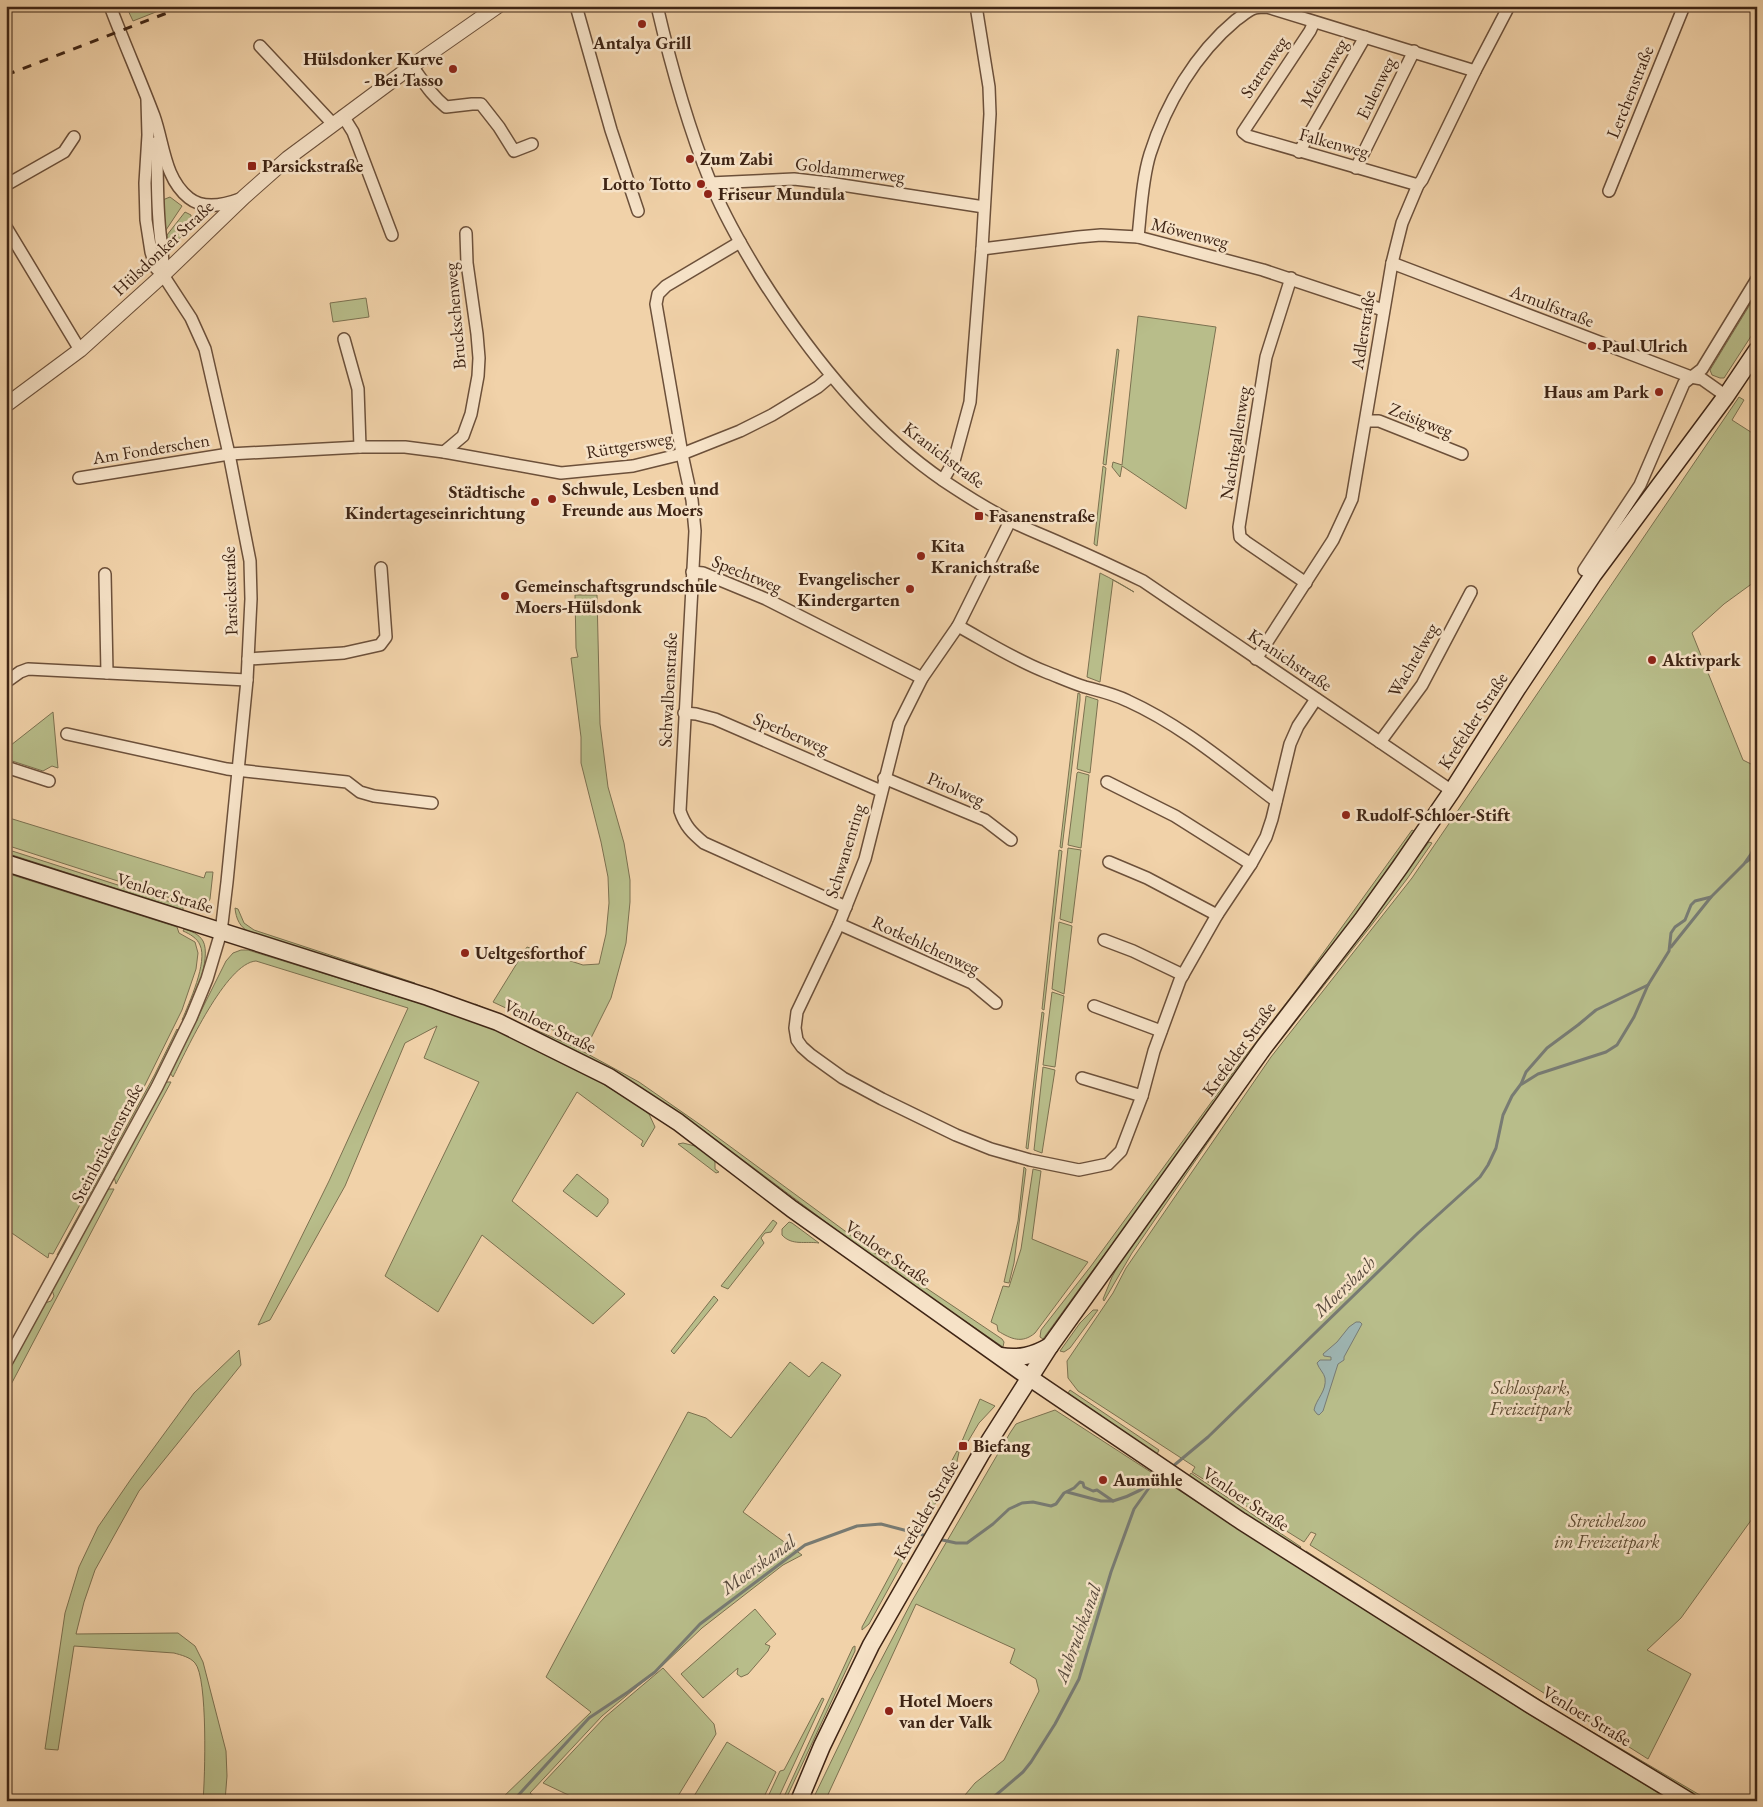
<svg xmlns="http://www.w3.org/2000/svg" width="1763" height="1807" viewBox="0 0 1763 1807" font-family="'EB Garamond',serif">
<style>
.green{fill:#b8bd8a;stroke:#7c7150}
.water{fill:#9eb5b2;stroke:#787b73}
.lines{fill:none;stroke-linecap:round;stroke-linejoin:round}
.stream{stroke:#787b73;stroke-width:3}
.minor-casing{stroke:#6c503a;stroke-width:14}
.tertiary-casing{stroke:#6c503a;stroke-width:16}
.secondary-casing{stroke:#3f2515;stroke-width:19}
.minor{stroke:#f6e2c7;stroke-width:11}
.tertiary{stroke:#f6e2c7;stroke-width:14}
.secondary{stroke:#f6e2c7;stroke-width:16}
.rail{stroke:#3f2515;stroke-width:3;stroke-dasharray:9 9;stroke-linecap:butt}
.poi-dot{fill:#8f2418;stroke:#f6e2c7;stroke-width:2}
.labels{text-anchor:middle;stroke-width:5;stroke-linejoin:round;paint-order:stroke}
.poi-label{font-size:18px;font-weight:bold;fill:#3f2515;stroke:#f6e2c7;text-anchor:start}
.street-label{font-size:18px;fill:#3f2515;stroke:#f6e2c7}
.park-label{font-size:18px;font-style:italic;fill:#5d4b32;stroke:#f6e2c7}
.water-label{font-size:19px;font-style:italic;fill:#57493c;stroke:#f6e2c7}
</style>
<rect width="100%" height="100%" fill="#f1d2a9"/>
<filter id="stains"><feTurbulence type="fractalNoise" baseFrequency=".004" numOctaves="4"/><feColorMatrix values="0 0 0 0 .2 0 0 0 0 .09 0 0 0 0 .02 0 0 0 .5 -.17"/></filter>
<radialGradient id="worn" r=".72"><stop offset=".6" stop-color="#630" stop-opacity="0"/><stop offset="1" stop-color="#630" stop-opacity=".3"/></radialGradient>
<g class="green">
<path d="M126 6H171L133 21Z"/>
<path d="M170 197 182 206 164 233 162 202 165 199Z"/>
<path d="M185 212 191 215V217L184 234 175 243 167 241V235Z"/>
<path d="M1757 293V327L1724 378H1720L1712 375 1710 370Z"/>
<path d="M366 298 369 317 333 322 330 303Z"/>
<path d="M1138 316 1216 327 1186 509 1122 466 1120 477 1112 467 1113 462 1122 465Z"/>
<path d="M1117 349 1119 350 1106 465 1103 464Z"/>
<path d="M1739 397 1744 400 1732 420 1757 436V580L1724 604 1692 633 1743 760 1751 764H1757V1512L1681 1618 1647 1650 1691 1674 1648 1759 1310 1545 1316 1534 1311 1532 1304 1542 1192 1472 1195 1467 1078 1391 1068 1378 1067 1361 1113 1293 1126 1268 1271 1057 1412 878Z"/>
<path d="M1103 466 1106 468 1097 546 1094 544Z"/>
<path d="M1100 573C1112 579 1123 585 1134 592L1113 580 1100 682 1087 677Z"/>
<path d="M575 595H597L600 724 608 787 624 843 630 880V902L626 943 611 998 587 1046 493 1002 527 947 583 965 599 964 606 934 609 903 608 877 601 842 581 763V737L571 658 578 657 576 648Z"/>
<path d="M1078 693 1080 694V700L1062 848 1060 847Z"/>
<path d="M1086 696 1098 700 1090 773 1077 769Z"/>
<path d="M53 712 58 768 52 766 43 771 6 759V749Z"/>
<path d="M1078 772 1089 775 1081 848 1068 845 1077 773Z"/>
<path d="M6 817 204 878 206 872H213L210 899 209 901 199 905 183 902 6 845Z"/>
<path d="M1412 830 1414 831C1295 1003 1165 1169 1043 1339L1040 1337 1041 1330 1091 1266 1243 1059 1300 985Z"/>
<path d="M1429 842 1432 843 1407 879 1370 927 1259 1068 1132 1253 1104 1301 1103 1299 1112 1277 1121 1261 1216 1123Z"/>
<path d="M1068 848 1081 850 1072 923 1060 919Z"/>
<path d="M6 849 183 906V910L6 853Z"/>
<path d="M1059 850 1062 851 1044 1010 1042 1009Z"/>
<path d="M6 873 177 927 179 933 195 942 198 953 196 969 182 1010 141 1093 53 1254 49 1253 48 1258 6 1229Z"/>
<path d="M235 908 238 909 244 923 254 930 415 983 413 986 249 932C240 927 236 919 235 908Z"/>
<path d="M1059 922 1072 926 1064 994 1052 989Z"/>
<path d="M184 929C191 931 199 934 203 941 212 957 193 1007 183 1021L182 1020C189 1003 208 962 200 945 197 938 190 934 183 931Z"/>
<path d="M241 950H248L438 1009 478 1023 516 1039 585 1073 636 1104 649 1114 655 1127 643 1147 641 1145 643 1141 577 1092 512 1201 625 1294 593 1324 482 1235 438 1312 385 1276 479 1082 424 1058 437 1026 405 1043 345 1186 270 1320 258 1325 329 1181 408 1008 256 961C226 963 186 1051 173 1077L170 1073 226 961 233 953Z"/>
<path d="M1052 992 1064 996 1055 1067 1043 1065Z"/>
<path d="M475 1004 573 1046 639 1082 705 1128 883 1259 1002 1339 1004 1342 1003 1347 886 1267 707 1133 642 1089 603 1066 475 1008Z"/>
<path d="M1042 1012 1044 1013 1028 1149 1026 1148Z"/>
<path d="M177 1029 179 1031 154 1083 60 1255H57L155 1074Z"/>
<path d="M1043 1067 1055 1070 1042 1153 1034 1150Z"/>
<path d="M166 1082H171L116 1184 114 1177Z"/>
<path d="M683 1143 695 1146 715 1160V1169L719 1172 716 1173 678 1144Z"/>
<path d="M1024 1167 1026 1169 1014 1263 1009 1283 1004 1282 1018 1221Z"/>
<path d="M1033 1169 1041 1171 1032 1239 1088 1262 1035 1333C1022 1344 1011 1339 998 1331L997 1325 991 1322 1003 1286 1009 1287 1021 1249Z"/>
<path d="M577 1174 608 1199V1203L597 1217 563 1191Z"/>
<path d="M107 1189H114L6 1394V1375L45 1303 51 1301 54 1296 52 1290Z"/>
<path d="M773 1220 777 1223 771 1232 765 1233 761 1238 764 1243 728 1289 721 1286Z"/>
<path d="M789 1222 792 1223 819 1243C805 1241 792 1246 782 1235V1229Z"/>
<path d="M714 1296 718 1300 674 1354 671 1351Z"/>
<path d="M1093 1310H1098L1070 1348 1064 1352 1060 1351 1080 1323Z"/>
<path d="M239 1350 241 1365 139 1491 95 1570 84 1602 76 1634 178 1633 195 1646 203 1662 226 1751 227 1776 225 1801H203C205 1778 208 1678 195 1663 190 1657 181 1655 174 1653L74 1646 58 1750 45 1749 65 1613 79 1567 98 1527 131 1479 194 1393Z"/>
<path d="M790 1362 809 1377 822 1362 841 1375 743 1512 802 1555 783 1565 702 1628 662 1666 602 1716 530 1793 540 1801H499L591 1712 546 1677 688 1412 706 1418 731 1438Z"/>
<path d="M1070 1390 1159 1450 1157 1454 1072 1396 1068 1393Z"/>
<path d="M980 1399 995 1406 979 1423 967 1443 962 1441Z"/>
<path d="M1055 1410 1296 1566 1530 1715 1672 1801H960L975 1783 1004 1760 1039 1691 1036 1679 1010 1663 1015 1649 916 1604 825 1801H812L869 1683 912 1601 1010 1433 1016 1424 1021 1422Z"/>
<path d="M957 1451 959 1452 956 1466 869 1624 862 1630V1627Z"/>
<path d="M1191 1473 1301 1547 1298 1551 1189 1476Z"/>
<path d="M1306 1551 1562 1714 1710 1801H1702L1649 1771 1304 1554Z"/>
<path d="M755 1609 776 1634 765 1644 770 1646 768 1651 748 1674 741 1677 737 1674 738 1668 703 1698 681 1674Z"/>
<path d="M855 1646V1651L785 1801H782L853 1647Z"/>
<path d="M663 1668 714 1724 716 1734 675 1801H581L543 1783 605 1717Z"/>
<path d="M822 1698 824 1699 777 1801H766L780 1771 784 1770Z"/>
<path d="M727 1742 776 1772 762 1801H691Z"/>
</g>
<path class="water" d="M1356 1322H1360L1362 1324 1344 1357V1360L1338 1364 1323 1411 1319 1415 1317 1414 1314 1410C1316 1399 1327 1391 1325 1378 1324 1373 1319 1369 1317 1363L1320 1360H1331V1357L1324 1356 1323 1354 1337 1342 1349 1327Z"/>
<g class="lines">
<g class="stream">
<path d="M1746 862 1757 854"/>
<path d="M1671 947 1711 897"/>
<path d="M1522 1084 1538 1074 1606 1052 1617 1045 1634 1017 1648 985 1669 951 1671 933 1675 927 1685 920 1691 905 1695 901 1711 897 1744 864 1751 854 1757 840"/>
<path d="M1172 1467 1208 1437 1418 1233 1480 1177 1488 1165 1496 1148 1503 1115 1512 1096 1521 1084 1526 1072 1547 1048 1578 1025 1596 1010 1648 985"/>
<path d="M1067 1492 1101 1501H1113"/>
<path d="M938 1539 956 1543H967L993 1524 1009 1509 1022 1503 1033 1502 1051 1506 1056 1504 1064 1493 1074 1488 1080 1482 1083 1483 1084 1487 1093 1491 1097 1490 1113 1501C1133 1496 1148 1487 1163 1474"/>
<path d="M513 1801 589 1718 628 1692 655 1672 700 1624 805 1545 857 1526 881 1524 927 1536"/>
<path d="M989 1801 1023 1772 1031 1762 1055 1724 1079 1679 1111 1572 1134 1509 1151 1485"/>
</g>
<defs>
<g id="minor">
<path d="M110 6C124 43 140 79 154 116 164 144 164 178 189 198 204 210 224 205 240 199"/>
<path d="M576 6 611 130 638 211"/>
<path d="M657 6C671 66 687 124 710 181 723 214 741 245 760 276 808 352 869 430 944 481 965 495 987 509 1009 520 1028 530 1048 537 1067 546 1093 557 1118 569 1143 581L1452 791"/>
<path d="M1314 22 1310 31 1243 132 1248 136 1418 185"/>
<path d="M260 46 333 124"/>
<path d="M412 66C423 81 431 95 446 107L472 104H481L499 127 514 151 532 144"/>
<path d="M343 116 353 132 392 235"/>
<path d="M157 142C157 168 157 195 159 221 160 239 164 257 163 275"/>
<path d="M1299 152 1365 37"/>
<path d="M1356 168 1414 51"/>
<path d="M710 183 794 179 829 183 984 207"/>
<path d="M6 185 64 152 74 137"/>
<path d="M1609 191 1684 6"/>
<path d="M6 227 80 350"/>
<path d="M1138 237C1141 210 1142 180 1150 154 1166 104 1195 54 1236 20 1242 16 1248 10 1255 8 1259 7 1263 7 1267 7L1475 71"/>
<path d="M740 242 666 286 658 294 656 304 682 454 692 500 695 531 680 811C685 826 692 833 704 843L846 907"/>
<path d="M982 249 1078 237 1101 235 1138 237 1263 270 1383 310"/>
<path d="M1392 263 1691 377 1702 379 1726 396"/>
<path d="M1291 278 1266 357 1239 527 1240 537 1246 542 1306 583"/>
<path d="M344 339 358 389 360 447"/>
<path d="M1366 421H1379L1462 454"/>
<path d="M444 452 463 436 471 414 478 376 479 358 477 334 467 263 466 233"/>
<path d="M79 478 229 454 360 447H405L444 452 561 473 633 466 682 454 740 431 772 415 818 387 831 376"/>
<path d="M943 480 954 461 970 402 982 249 990 114 989 87 976 6"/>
<path d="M1010 521 958 626 922 678 899 724 865 859 839 924 797 1012 795 1028 797 1040 802 1047 811 1055 843 1078 882 1099 956 1135 991 1149 1030 1160 1079 1170 1108 1164 1121 1151 1142 1096 1154 1051 1180 980 1217 915 1251 864 1266 837 1272 819 1290 744 1298 726 1316 699"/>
<path d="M1584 570 1640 485 1684 383 1702 369 1757 279"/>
<path d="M692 572 703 573 766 599 922 678"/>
<path d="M105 574 107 673"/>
<path d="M958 626C987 642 1015 660 1046 672 1059 677 1072 683 1085 687 1100 691 1114 694 1128 701 1183 726 1228 765 1276 801"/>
<path d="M248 659 344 653 380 645 386 637 381 568"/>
<path d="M1256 659 1333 540 1352 499 1392 263 1402 223 1418 185 1422 180 1475 71 1509 6"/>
<path d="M6 682 20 672 28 669 247 680"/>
<path d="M684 713 696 714 715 719 881 791"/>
<path d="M67 734 227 769 347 782 360 792 374 796 432 803"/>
<path d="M1380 742 1422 685 1471 592"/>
<path d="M6 767 49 781"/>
<path d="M884 778 985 820 1011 840"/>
<path d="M1107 782 1175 816 1251 864"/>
<path d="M1109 862 1147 878 1217 915"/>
<path d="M839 924 972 983 996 1003"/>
<path d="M1104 940 1133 951 1183 975"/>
<path d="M1094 1006 1161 1031"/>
<path d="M1082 1078 1142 1096"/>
<path d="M6 1363 157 1087 191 1018 207 979 221 932 227 882 247 680 251 599 250 561 229 454 205 349 191 318 163 275 156 268 151 252 146 220 145 183 148 135 147 100"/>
</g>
<path id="tertiary" d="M6 405 80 350 163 275 244 197 288 158 412 66 498 6"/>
<g id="secondary">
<path d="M6 863 428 997 498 1022 609 1077 678 1122 792 1209 1030 1378 1241 1521 1534 1707 1689 1801"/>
<path d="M1000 1356C1019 1359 1033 1356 1050 1346"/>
<path d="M799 1801 822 1746 871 1645 981 1454 1050 1346 1264 1047 1362 920 1400 867 1452 791 1517 689 1593 575 1726 396 1757 350"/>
</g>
</defs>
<use href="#minor" class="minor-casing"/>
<use href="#tertiary" class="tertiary-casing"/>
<use href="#secondary" class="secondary-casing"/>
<use href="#minor" class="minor"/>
<use href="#tertiary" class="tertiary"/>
<use href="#secondary" class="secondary"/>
<path class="rail" d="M6 75 185 6"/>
</g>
<g class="poi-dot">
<circle cx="642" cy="24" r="5"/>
<circle cx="453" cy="69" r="5"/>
<circle cx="690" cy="159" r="5"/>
<rect x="247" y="161" width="10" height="10" rx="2.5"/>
<circle cx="701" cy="184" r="5"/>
<circle cx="708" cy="194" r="5"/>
<circle cx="1592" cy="346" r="5"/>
<circle cx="1659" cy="392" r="5"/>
<circle cx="552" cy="499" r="5"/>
<circle cx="535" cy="502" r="5"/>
<rect x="974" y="511" width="10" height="10" rx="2.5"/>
<circle cx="921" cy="556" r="5"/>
<circle cx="910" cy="589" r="5"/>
<circle cx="505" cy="596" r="5"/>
<circle cx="1652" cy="660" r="5"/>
<circle cx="1346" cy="815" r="5"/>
<circle cx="465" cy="953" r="5"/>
<rect x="958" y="1441" width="10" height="10" rx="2.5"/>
<circle cx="1103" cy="1480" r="5"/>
<circle cx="889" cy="1711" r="5"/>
</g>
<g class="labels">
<g class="poi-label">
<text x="642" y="49" text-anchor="middle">Antalya Grill</text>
<text x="443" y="65" text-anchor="end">Hülsdonker Kurve<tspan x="443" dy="21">- Bei Tasso</tspan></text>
<text x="700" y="165">Zum Zabi</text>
<text x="262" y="172">Parsickstraße</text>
<text x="691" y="190" text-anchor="end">Lotto Totto</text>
<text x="718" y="200">Friseur Mundula</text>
<text x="1602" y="352">Paul Ulrich</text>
<text x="1649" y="398" text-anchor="end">Haus am Park</text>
<text x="562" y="495">Schwule, Lesben und<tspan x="562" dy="21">Freunde aus Moers</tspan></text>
<text x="525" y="498" text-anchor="end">Städtische<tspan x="525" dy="21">Kindertageseinrichtung</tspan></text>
<text x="989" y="522">Fasanenstraße</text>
<text x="931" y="552">Kita<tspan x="931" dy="21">Kranichstraße</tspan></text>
<text x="900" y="585" text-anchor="end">Evangelischer<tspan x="900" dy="21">Kindergarten</tspan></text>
<text x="515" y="592">Gemeinschaftsgrundschule<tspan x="515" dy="21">Moers-Hülsdonk</tspan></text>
<text x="1662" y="666">Aktivpark</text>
<text x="1356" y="821">Rudolf-Schloer-Stift</text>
<text x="475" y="959">Ueltgesforthof</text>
<text x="973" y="1452">Biefang</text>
<text x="1113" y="1486">Aumühle</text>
<text x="899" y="1707">Hotel Moers<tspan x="899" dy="21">van der Valk</tspan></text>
</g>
<g class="street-label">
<text transform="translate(1264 67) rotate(-56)" y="6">Starenweg</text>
<text transform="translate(1324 73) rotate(-60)" y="6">Meisenweg</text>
<text transform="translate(1376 88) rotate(-64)" y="6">Eulenweg</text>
<text transform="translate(1630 92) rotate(-68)" y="6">Lerchenstraße</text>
<text transform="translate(1334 143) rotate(15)" y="6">Falkenweg</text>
<text transform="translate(850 170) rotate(7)" y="6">Goldammerweg</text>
<text transform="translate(1190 233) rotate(14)" y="6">Möwenweg</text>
<text transform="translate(163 248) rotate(-43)" y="6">Hülsdonker Straße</text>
<text transform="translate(1552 306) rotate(21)" y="6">Arnulfstraße</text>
<text transform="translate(455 316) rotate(-95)" y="6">Bruckschenweg</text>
<text transform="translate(1363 330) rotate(-81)" y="6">Adlerstraße</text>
<text transform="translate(1421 420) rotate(21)" y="6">Zeisigweg</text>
<text transform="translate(1235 443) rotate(-81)" y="6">Nachtigallenweg</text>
<text transform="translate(629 445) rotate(-10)" y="6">Rüttgersweg</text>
<text transform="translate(151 449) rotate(-9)" y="6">Am Fonderschen</text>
<text transform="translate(944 455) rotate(37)" y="6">Kranichstraße</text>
<text transform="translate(747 574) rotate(22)" y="6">Spechtweg</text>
<text transform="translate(230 591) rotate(-92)" y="6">Parsickstraße</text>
<text transform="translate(1290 660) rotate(34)" y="6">Kranichstraße</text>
<text transform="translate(1413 660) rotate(-60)" y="6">Wachtelweg</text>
<text transform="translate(668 690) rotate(-87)" y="6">Schwalbenstraße</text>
<text transform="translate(1473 721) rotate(-57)" y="6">Krefelder Straße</text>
<text transform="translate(791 733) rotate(23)" y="6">Sperberweg</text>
<text transform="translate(956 789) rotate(23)" y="6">Pirolweg</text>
<text transform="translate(845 851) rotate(-73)" y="6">Schwanenring</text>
<text transform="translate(165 893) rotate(17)" y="6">Venloer Straße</text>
<text transform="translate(926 945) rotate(25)" y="6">Rotkehlchenweg</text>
<text transform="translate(550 1026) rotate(26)" y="6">Venloer Straße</text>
<text transform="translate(1239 1049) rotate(-54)" y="6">Krefelder Straße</text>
<text transform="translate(107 1143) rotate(-62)" y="6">Steinbrückenstraße</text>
<text transform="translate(888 1253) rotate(35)" y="6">Venloer Straße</text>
<text transform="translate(1246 1499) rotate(34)" y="6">Venloer Straße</text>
<text transform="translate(926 1510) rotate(-60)" y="6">Krefelder Straße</text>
<text transform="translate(1587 1716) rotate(31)" y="6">Venloer Straße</text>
</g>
<g class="park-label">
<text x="1531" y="1394">Schlosspark,<tspan x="1531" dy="21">Freizeitpark</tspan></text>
<text x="1607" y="1527">Streichelzoo<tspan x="1607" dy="21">im Freizeitpark</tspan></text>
</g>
<g class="water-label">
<text transform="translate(1344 1286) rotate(-44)" y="7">Moersbach</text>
<text transform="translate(758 1564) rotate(-36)" y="7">Moerskanal</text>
<text transform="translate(1077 1633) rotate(-70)" y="7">Aubruchkanal</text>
</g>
</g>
<rect width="1763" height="1807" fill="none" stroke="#f1d2a9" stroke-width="25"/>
<rect x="8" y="8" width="1748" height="1792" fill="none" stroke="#3f2515" stroke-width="2.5"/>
<rect x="12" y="12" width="1738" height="1782" fill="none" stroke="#3f2515"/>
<rect width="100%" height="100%" filter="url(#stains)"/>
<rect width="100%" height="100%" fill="url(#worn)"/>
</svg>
